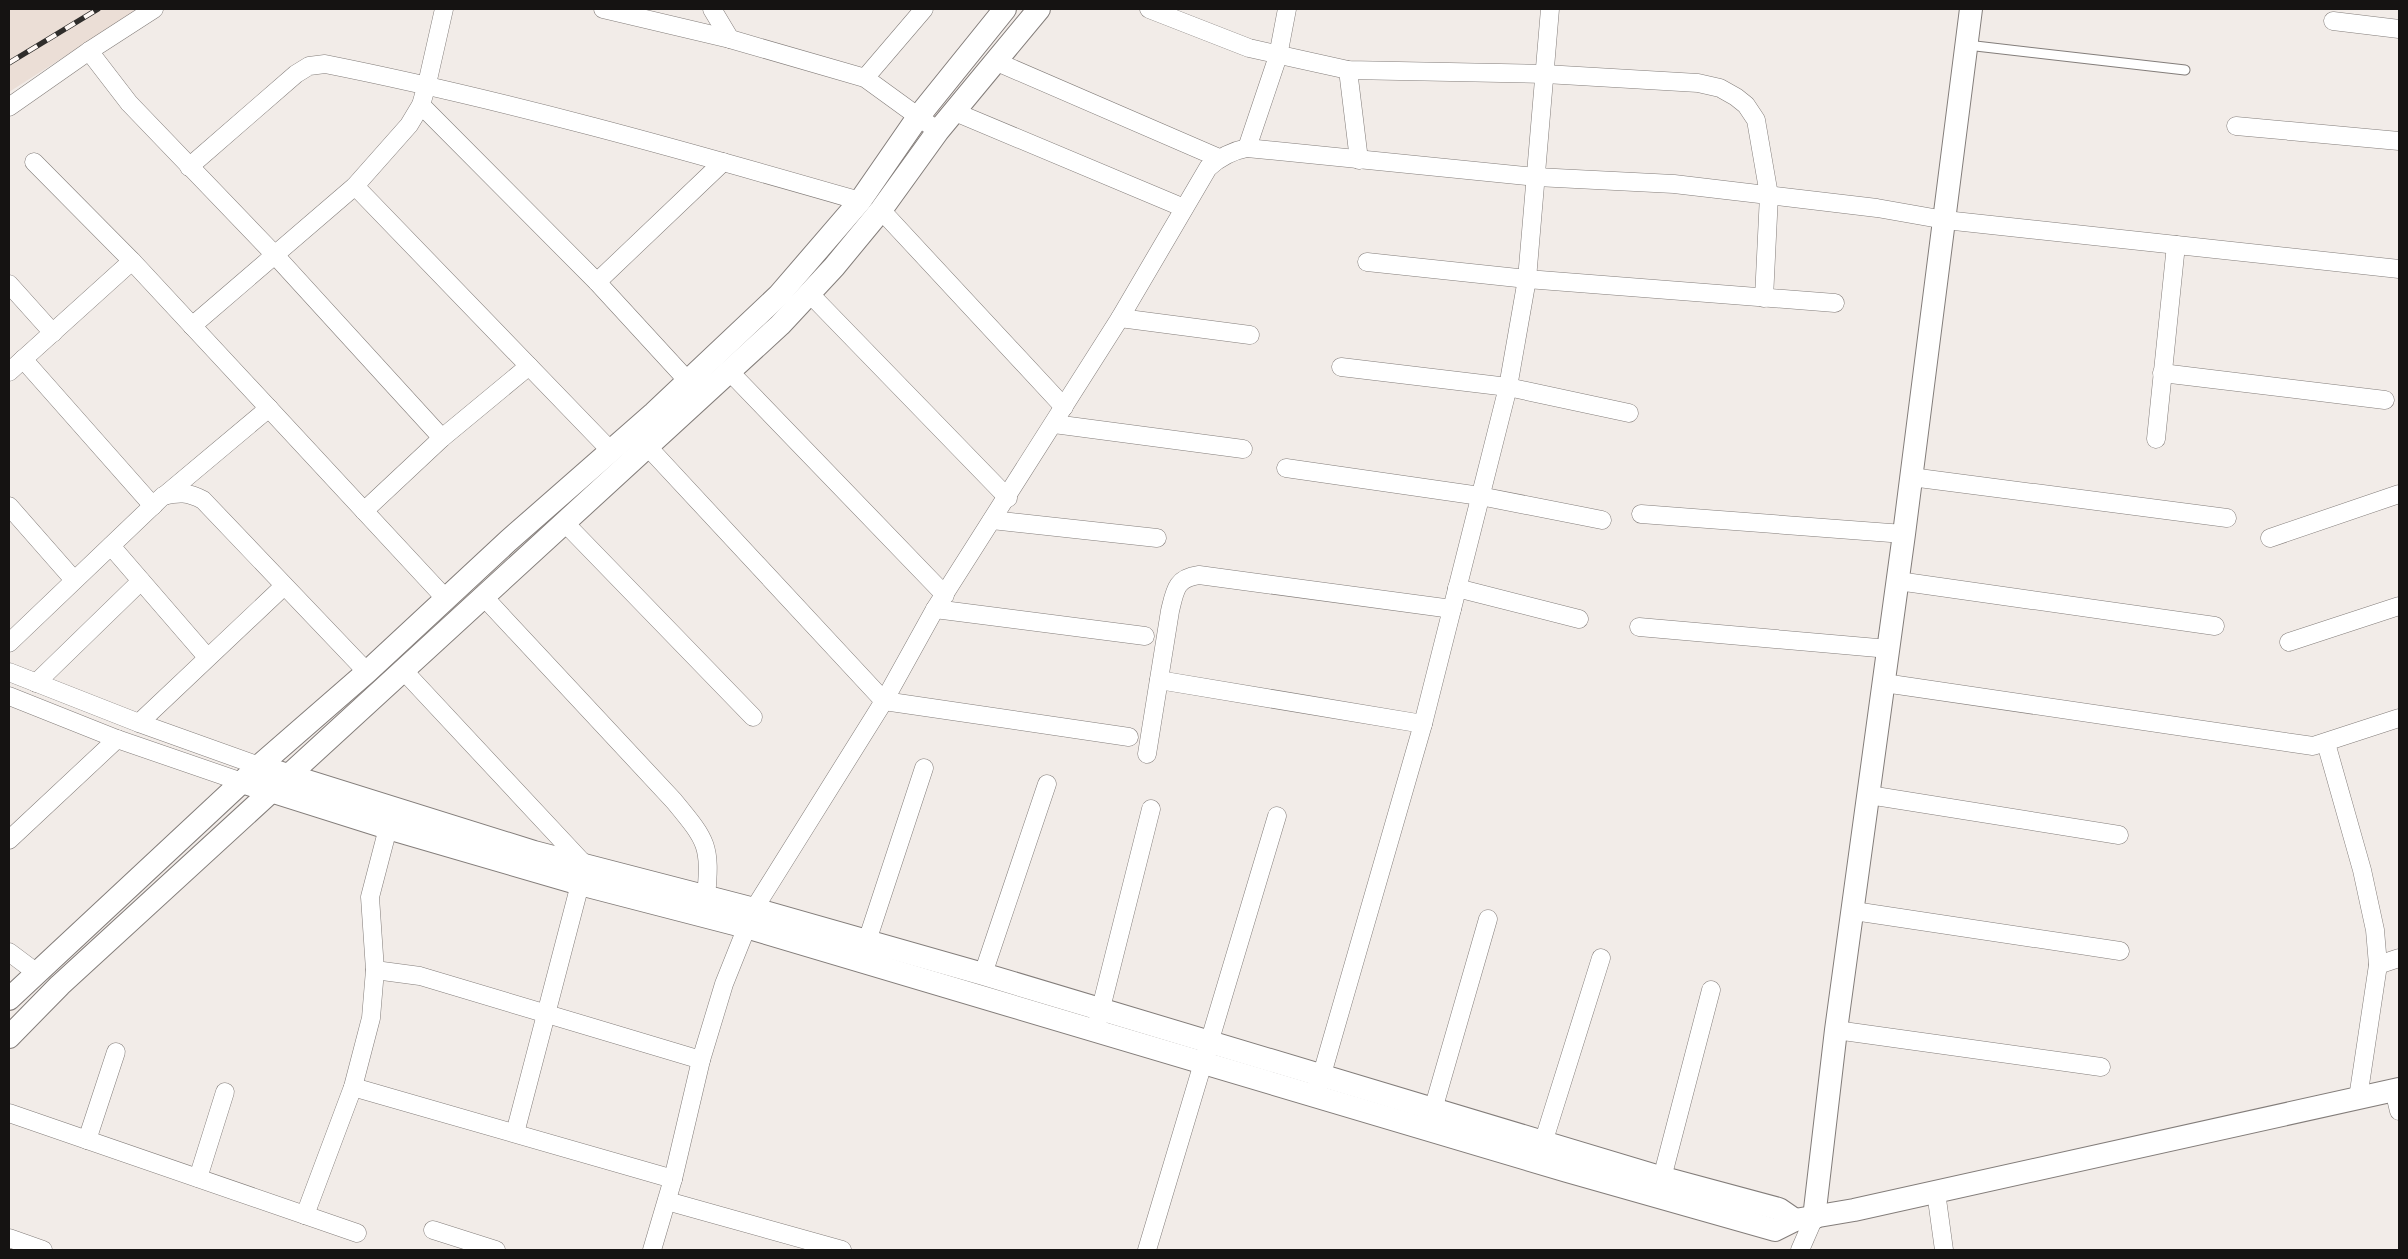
<svg xmlns="http://www.w3.org/2000/svg" width="2408" height="1259" viewBox="0 0 2408 1259" font-family="Quicksand,sans-serif">
<style>
.built{fill:#ebded6}
.lines{fill:none;stroke-linecap:round;stroke-linejoin:round}
.service-casing{stroke:#837d7a;stroke-width:11}
.minor-casing{stroke:#837d7a;stroke-width:19}
.tertiary-casing{stroke:#837d7a;stroke-width:24}
.service{stroke:#fff;stroke-width:9}
.minor{stroke:#fff;stroke-width:18}
.tertiary{stroke:#fff;stroke-width:22}
.rail-casing{stroke:#2f2d2b;stroke-width:5.5}
.rail{stroke:#fff9f6;stroke-width:4;stroke-dasharray:11;stroke-linecap:butt}
</style>
<rect width="100%" height="100%" fill="#f2ece8"/>
<path class="built" d="M9 9H139L9 92Z"/>
<g class="lines">
<defs>
<path id="service" d="M1967 45 2185 70"/>
<g id="minor">
<path d="M603 9 730 39 865 78 938 131"/>
<path d="M712 9 730 39"/>
<path d="M1149 9 1249 48 1348 70 1545 74 1698 83 1720 88 1736 97 1746 105 1756 120 1769 195 1764 298"/>
<path d="M2333 21 2399 29"/>
<path d="M89 51 129 103 274 254 442 438"/>
<path d="M997 62 1219 158"/>
<path d="M1348 70 1359 160"/>
<path d="M865 78 924 9"/>
<path d="M421 105 597 282 687 380"/>
<path d="M9 107 89 51 154 9"/>
<path d="M955 112 1184 208"/>
<path d="M2236 126 2399 141"/>
<path d="M1247 148 1278 56 1287 9"/>
<path d="M34 162 132 261 446 599"/>
<path d="M189 167 296 74 309 66 325 64C506 100 683 150 860 201"/>
<path d="M355 186 610 450"/>
<path d="M881 210 1064 407"/>
<path d="M1367 262 1527 279 1835 303"/>
<path d="M597 282 723 162"/>
<path d="M9 284 53 333"/>
<path d="M810 294 1008 498"/>
<path d="M1120 318 1250 335"/>
<path d="M192 326 355 186 409 125 421 105 427 84 444 9"/>
<path d="M23 359 153 506"/>
<path d="M1341 367 1508 387 1629 413"/>
<path d="M729 371 945 595"/>
<path d="M9 372 132 261"/>
<path d="M2162 373 2385 400"/>
<path d="M1054 424 1243 449"/>
<path d="M2156 439 2176 245"/>
<path d="M648 447 884 701 1129 737"/>
<path d="M1286 468 1480 496 1602 520"/>
<path d="M1911 477 2227 518"/>
<path d="M164 496 269 408"/>
<path d="M9 506 74 580"/>
<path d="M364 511 442 438 529 366"/>
<path d="M1641 514 1904 534"/>
<path d="M992 520 1157 538"/>
<path d="M564 522 753 717"/>
<path d="M2270 538 2399 494"/>
<path d="M111 546 207 657"/>
<path d="M1898 581 2215 626"/>
<path d="M1457 588 1579 619"/>
<path d="M483 596 674 801C707 841 711 845 706 897"/>
<path d="M935 609 1145 636"/>
<path d="M1639 627 1889 649"/>
<path d="M2289 642 2399 606"/>
<path d="M9 643 163 496C179 492 188 492 203 500L367 672"/>
<path d="M403 670 585 865 515 1133"/>
<path d="M9 672 139 723 259 766"/>
<path d="M1159 680 1423 724"/>
<path d="M36 683 141 581"/>
<path d="M1884 683 2313 746 2399 718"/>
<path d="M9 696 117 739 242 782"/>
<path d="M139 723 284 586"/>
<path d="M2326 743 2362 870 2375 930 2378 965 2358 1098"/>
<path d="M1147 754 1170 611C1175 590 1176 578 1199 575L1452 609"/>
<path d="M1869 795 2119 835"/>
<path d="M9 840 117 739"/>
<path d="M1854 911 2120 951"/>
<path d="M867 941 924 768"/>
<path d="M9 952 37 973"/>
<path d="M2378 965 2399 958"/>
<path d="M375 970 420 976 701 1060"/>
<path d="M983 974 1047 784"/>
<path d="M1098 1020 1151 809"/>
<path d="M1836 1030 2101 1067"/>
<path d="M353 1087 673 1179"/>
<path d="M1318 1088 1423 724 1508 387 1527 279 1550 9"/>
<path d="M2394 1090 2399 1111"/>
<path d="M9 1113 357 1233"/>
<path d="M1430 1120 1488 919"/>
<path d="M87 1140 116 1052"/>
<path d="M1543 1143 1601 958"/>
<path d="M198 1178 225 1092"/>
<path d="M1662 1178 1711 990"/>
<path d="M1936 1192 1944 1250"/>
<path d="M667 1201 842 1250"/>
<path d="M305 1215 353 1087 371 1018 375 970 370 897 388 828"/>
<path d="M433 1230 496 1250"/>
<path d="M9 1238 43 1250"/>
<path d="M652 1250 673 1179 701 1060 724 984 754 909 884 701 935 609 1120 318 1208 168C1220 157 1231 151 1247 148L1536 177 1674 184 1877 208 1945 220 2399 269"/>
<path d="M1147 1250 1277 816"/>
<path d="M1800 1250 1814 1218"/>
</g>
<g id="tertiary">
<path d="M259 766 534 852 754 909 983 974 1653 1175 1779 1209 1795 1220"/>
<path d="M242 782 388 828 580 884 746 927 1567 1171 1775 1230 1795 1220 1854 1210 2399 1089"/>
<path d="M9 999 259 766 367 672 508 541 654 413 779 295 860 201 918 117 1005 9"/>
<path d="M9 1037 60 985 780 325 834 267 881 210 938 131 1039 9"/>
<path d="M1814 1218 1836 1030 1904 534 1971 9"/>
</g>
</defs>
<use href="#service" class="service-casing"/>
<use href="#minor" class="minor-casing"/>
<use href="#tertiary" class="tertiary-casing"/>
<use href="#service" class="service"/>
<use href="#minor" class="minor"/>
<use href="#tertiary" class="tertiary"/>
<defs>
<path id="rail" d="M9 63 98 9"/>
</defs>
<use href="#rail" class="rail-casing"/>
<use href="#rail" class="rail"/>
</g>
<rect width="2408" height="1259" fill="none" stroke="#151312" stroke-width="20"/>
</svg>
